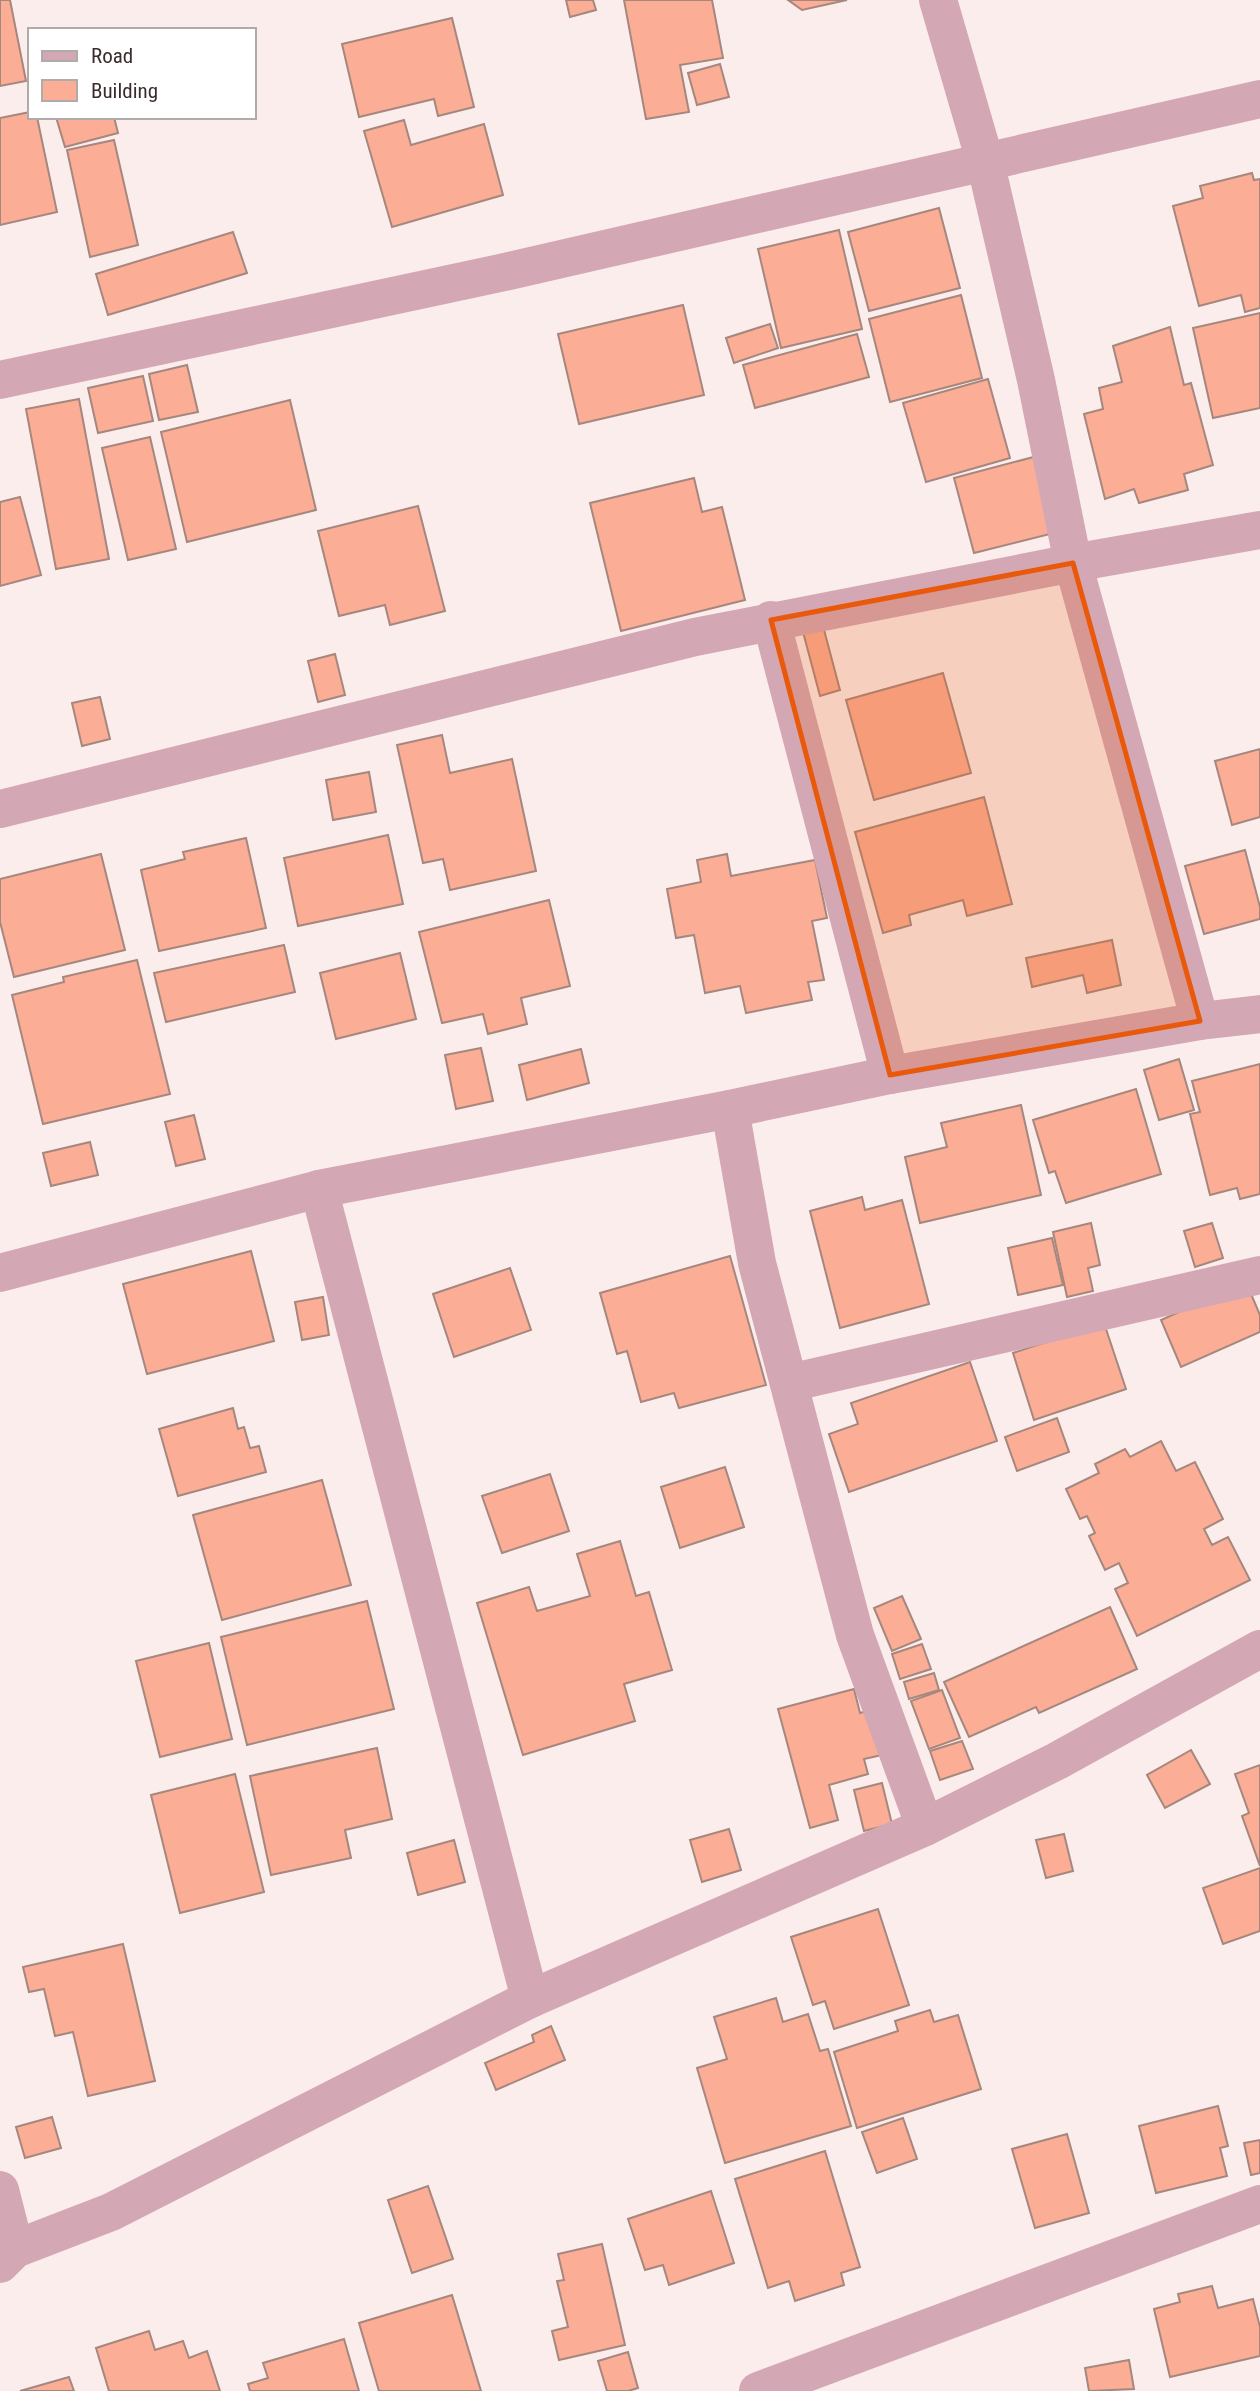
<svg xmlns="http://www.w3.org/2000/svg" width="1260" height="2391" viewBox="0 0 1260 2391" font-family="'Roboto Condensed',sans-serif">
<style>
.building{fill:#fbad95;stroke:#a6877e;stroke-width:2}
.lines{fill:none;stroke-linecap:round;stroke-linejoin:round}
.street{stroke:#d4a7b4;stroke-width:38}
.marked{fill:#e8590c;fill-opacity:0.2;stroke:#e8590c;stroke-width:5;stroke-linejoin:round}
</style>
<rect width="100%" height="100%" fill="#fceded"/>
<g class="building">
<path d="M0 0H10L26 81 0 86Z"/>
<path d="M566 0H593L596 10 570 17Z"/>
<path d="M624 0H712L723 58 680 65 689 112 646 119Z"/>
<path d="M788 0H847L802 10Z"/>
<path d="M452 18 474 107 438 116 434 99 359 117 342 44Z"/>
<path d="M720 64 729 97 697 105 688 73Z"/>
<path d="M30 112V117H37L57 212 0 225V118Z"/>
<path d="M56 117H114L118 133 65 147Z"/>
<path d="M404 120 411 145 484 124 503 195 392 227 364 131Z"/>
<path d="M114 140 138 245 90 257 67 150Z"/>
<path d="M1252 173 1254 180 1260 179V308L1245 312 1241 295 1199 306 1173 206 1203 198 1200 186Z"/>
<path d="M939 208 960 288 869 311 848 232Z"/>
<path d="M839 230 862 329 781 348 758 249Z"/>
<path d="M233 232 247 273 108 315 96 274Z"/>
<path d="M961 295 982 378 890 402 869 319Z"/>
<path d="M683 305 704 395 579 424 558 334Z"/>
<path d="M1260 313V408L1213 418 1193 328Z"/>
<path d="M770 324 778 348 734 363 726 338Z"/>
<path d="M1170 327 1184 385 1191 383 1213 465 1184 474 1188 490 1139 503 1134 489 1105 499 1084 414 1103 409 1099 388 1122 382 1113 346Z"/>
<path d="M857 334 869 377 755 408 743 365Z"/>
<path d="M187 365 198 412 159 420 149 374Z"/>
<path d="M143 376 153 421 98 433 88 388Z"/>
<path d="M988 379 1010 458 926 482 903 403Z"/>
<path d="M79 399 109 559 56 569 26 409Z"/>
<path d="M290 400 316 510 187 542 161 432Z"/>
<path d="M150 437 176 549 128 560 102 448Z"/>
<path d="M1041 455 1050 534 974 553 954 478Z"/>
<path d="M694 478 702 512 722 507 745 600 621 631 590 503Z"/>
<path d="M20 497 41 575 0 586V502Z"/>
<path d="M418 506 445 611 390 625 385 605 339 616 318 531Z"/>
<path d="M823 626 840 690 820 696 803 632Z"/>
<path d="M335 654 345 695 318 702 308 661Z"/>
<path d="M943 673 971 773 874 800 846 700Z"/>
<path d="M100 697 110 739 82 746 72 703Z"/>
<path d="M442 735 450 773 512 759 536 871 450 890 443 859 423 863 397 745Z"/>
<path d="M1260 749V817L1232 825 1215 761Z"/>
<path d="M369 772 376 812 333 820 326 780Z"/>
<path d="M984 797 1012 904 967 916 963 900 909 915 911 925 883 933 855 832Z"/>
<path d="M388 835 403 904 298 926 284 858Z"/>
<path d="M246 838 266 928 159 951 141 870 185 859 183 852Z"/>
<path d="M1245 850 1260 907V919L1204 934 1185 866Z"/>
<path d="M101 854 125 950 14 977 0 922V879Z"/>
<path d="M727 854 731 876 815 860 827 918 812 921 824 980 808 982 812 1000 746 1013 740 986 705 993 694 935 676 938 667 889 701 882 697 860Z"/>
<path d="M549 900 570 986 521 998 527 1024 488 1034 483 1014 442 1023 419 932Z"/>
<path d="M1112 940 1121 985 1087 993 1083 975 1032 987 1026 958Z"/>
<path d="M284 945 295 992 166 1022 154 973Z"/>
<path d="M400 953 416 1019 336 1039 320 973Z"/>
<path d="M137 960 170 1094 43 1124 12 995 64 982 63 977Z"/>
<path d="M481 1048 493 1101 456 1109 445 1055Z"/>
<path d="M581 1049 589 1083 527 1100 519 1065Z"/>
<path d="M1179 1059 1194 1110 1159 1120 1144 1070Z"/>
<path d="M1260 1064V1194L1240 1199 1237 1188 1210 1195 1190 1114 1200 1112 1192 1081Z"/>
<path d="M1136 1089 1161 1174 1066 1203 1055 1171 1049 1173 1033 1120Z"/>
<path d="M1021 1105 1041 1195 920 1223 905 1157 947 1147 941 1123Z"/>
<path d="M194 1115 205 1159 176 1166 165 1122Z"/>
<path d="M90 1142 98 1175 51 1186 43 1153Z"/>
<path d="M862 1197 865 1210 902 1200 929 1304 840 1328 810 1211Z"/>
<path d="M1091 1223 1100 1265 1088 1268 1093 1291 1067 1297 1053 1232Z"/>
<path d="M1212 1223 1223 1258 1195 1267 1184 1231Z"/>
<path d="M1052 1238 1063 1285 1018 1295 1008 1248Z"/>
<path d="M251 1251 274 1341 147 1374 123 1284Z"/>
<path d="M730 1256 766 1385 679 1408 674 1393 641 1402 627 1351 617 1354 600 1293Z"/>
<path d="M510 1268 531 1330 454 1357 433 1294Z"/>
<path d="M1246 1282 1260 1315V1332L1181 1367 1161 1320Z"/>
<path d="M323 1297 329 1335 302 1340 295 1302Z"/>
<path d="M1104 1323 1126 1389 1034 1420 1013 1353Z"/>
<path d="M970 1362 997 1441 849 1492 829 1434 858 1424 851 1403Z"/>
<path d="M233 1408 238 1429 244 1427 250 1448 259 1446 266 1472 178 1496 159 1429Z"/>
<path d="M1057 1418 1069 1452 1017 1471 1005 1437Z"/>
<path d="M1161 1441 1176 1471 1195 1462 1223 1519 1204 1529 1212 1545 1228 1537 1250 1580 1137 1636 1115 1589 1128 1583 1119 1563 1105 1570 1089 1536 1095 1533 1087 1516 1080 1519 1066 1489 1099 1473 1095 1464 1125 1449 1130 1457Z"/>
<path d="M725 1467 744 1527 680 1548 661 1487Z"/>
<path d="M550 1474 569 1531 502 1553 482 1496Z"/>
<path d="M322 1480 351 1585 222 1620 193 1515Z"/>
<path d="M620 1541 636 1596 649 1592 672 1670 624 1684 635 1721 523 1755 477 1603 529 1587 537 1611 590 1596 577 1554Z"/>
<path d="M902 1596 921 1639 892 1651 874 1608Z"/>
<path d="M367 1601 394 1709 247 1745 221 1637Z"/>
<path d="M1110 1607 1137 1669 1039 1713 1036 1707 969 1737 944 1682Z"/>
<path d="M209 1643 232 1739 160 1757 136 1661Z"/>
<path d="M922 1644 931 1669 900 1679 892 1654Z"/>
<path d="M934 1673 939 1690 909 1699 904 1682Z"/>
<path d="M854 1689 860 1713 870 1710 882 1755 864 1759 868 1774 829 1785 838 1820 810 1828 778 1709Z"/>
<path d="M942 1690 960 1738 929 1749 911 1701Z"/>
<path d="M962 1741 973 1769 940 1780 930 1751Z"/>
<path d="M377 1748 392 1819 345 1830 351 1858 271 1875 250 1776Z"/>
<path d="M1191 1750 1210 1784 1165 1808 1147 1775Z"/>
<path d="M1260 1765V1866L1242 1816 1249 1813 1235 1774Z"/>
<path d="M235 1774 264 1892 180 1913 151 1795Z"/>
<path d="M882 1783 892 1824 864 1831 854 1790Z"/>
<path d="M729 1829 741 1870 702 1882 690 1840Z"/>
<path d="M1064 1834 1073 1871 1046 1878 1036 1840Z"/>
<path d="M454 1840 465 1882 418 1895 407 1853Z"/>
<path d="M1260 1868V1931L1223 1944 1203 1888Z"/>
<path d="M878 1909 909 2005 834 2029 825 2001 813 2005 791 1937Z"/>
<path d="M123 1944 155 2081 88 2096 73 2032 55 2036 44 1989 29 1992 23 1967Z"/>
<path d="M776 1998 783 2022 808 2014 820 2051 828 2049 851 2126 725 2163 697 2068 727 2059 714 2017Z"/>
<path d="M930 2010 934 2022 958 2015 981 2089 857 2128 834 2052 898 2031 895 2021Z"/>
<path d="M551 2026 565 2060 496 2090 485 2063 534 2042 532 2035Z"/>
<path d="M1218 2106 1228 2146 1220 2148 1227 2176 1156 2193 1139 2126Z"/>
<path d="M52 2117 61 2148 25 2158 16 2127Z"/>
<path d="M903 2118 917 2159 877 2173 862 2132Z"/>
<path d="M1067 2134 1089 2213 1035 2228 1012 2149Z"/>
<path d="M1260 2140V2173L1251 2175 1244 2143Z"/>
<path d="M825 2151 860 2267 841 2273 844 2285 795 2301 789 2281 768 2288 735 2179Z"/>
<path d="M428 2186 453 2259 412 2273 388 2200Z"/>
<path d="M711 2191 734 2263 669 2285 663 2265 645 2270 628 2219Z"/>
<path d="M602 2244 625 2345 559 2360 552 2331 568 2327 557 2281 564 2280 558 2254Z"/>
<path d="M1212 2286 1218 2308 1253 2299 1260 2327V2356L1170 2377 1154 2309 1180 2302 1178 2294Z"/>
<path d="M452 2295 481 2391H379L359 2323Z"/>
<path d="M149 2331 155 2350 183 2341 189 2358 207 2351 220 2391H109L96 2348Z"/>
<path d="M344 2339 359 2391H250L248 2384 268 2378 263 2363Z"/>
<path d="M628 2352 638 2388 628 2391H607L598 2361Z"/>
<path d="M1129 2360 1134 2389 1089 2391 1085 2368Z"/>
<path d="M69 2377 74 2391H20Z"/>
</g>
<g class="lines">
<g class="street">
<path d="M938 0 985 161 1036 380 1073 563 1200 1021"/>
<path d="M0 380 500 273 1260 99"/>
<path d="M771 620 890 1075"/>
<path d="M0 809 695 637 1073 563 1260 530"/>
<path d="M730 1109 757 1263 855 1635 925 1827"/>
<path d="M319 1189 530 1999"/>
<path d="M0 1273 319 1189 730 1109 890 1075 1200 1021 1260 1014"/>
<path d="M789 1383 1260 1275"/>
<path d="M0 2190 15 2249"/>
<path d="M0 2264 15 2249 111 2212 530 1999 925 1827 1057 1761 1260 1649"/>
<path d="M758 2391 1260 2204"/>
</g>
</g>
<path class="marked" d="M1073 563 1200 1021 890 1075 771 620Z"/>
<rect x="28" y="28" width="228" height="91" fill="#ffffff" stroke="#b0abab" stroke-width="2"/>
<rect x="42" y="51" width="35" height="10" fill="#d4a7b4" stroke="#b0abab" stroke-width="2"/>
<text x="91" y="63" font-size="21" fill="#3a2c2c">Road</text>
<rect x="42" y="80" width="35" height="21" fill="#fbad95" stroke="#b0abab" stroke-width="2"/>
<text x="91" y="98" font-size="21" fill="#3a2c2c">Building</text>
</svg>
